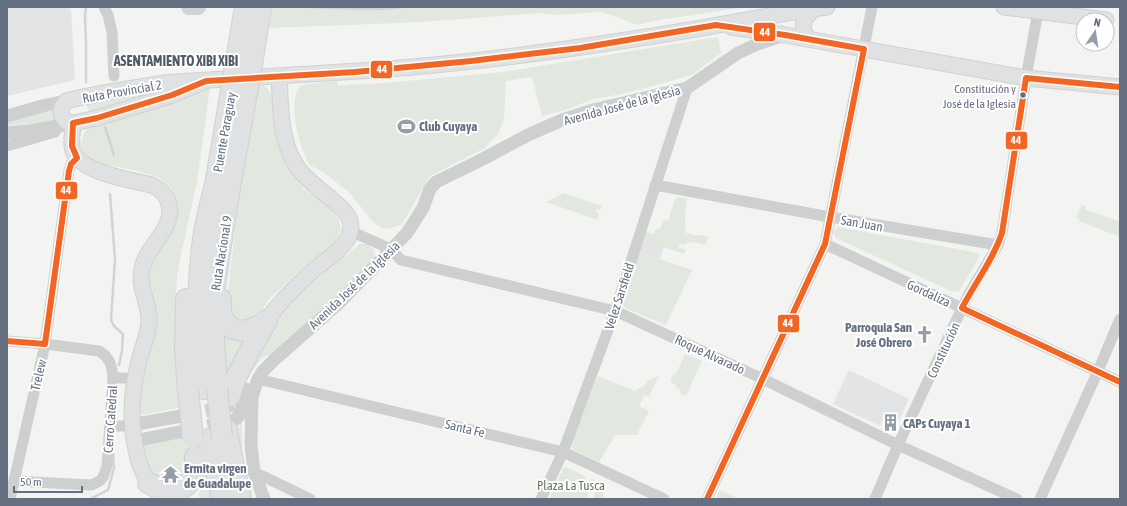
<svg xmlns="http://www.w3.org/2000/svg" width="1127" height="506" viewBox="0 0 1127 506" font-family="'Asap Condensed',sans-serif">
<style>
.built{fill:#e3e4e5}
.green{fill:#e2e7e0}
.water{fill:#cfd4d8}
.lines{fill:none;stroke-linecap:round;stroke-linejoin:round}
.stream{stroke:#cfd4d8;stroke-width:2.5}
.river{stroke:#cfd4d8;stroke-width:16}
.tertiary-tunnel{stroke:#cfd3d6;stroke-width:13;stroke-dasharray:13 6;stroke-linecap:butt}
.secondary-casing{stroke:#d0d1d1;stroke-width:17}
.motorway-casing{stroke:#d0d1d1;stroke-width:22}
.minor{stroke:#cecfcf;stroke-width:11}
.tertiary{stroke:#cecfcf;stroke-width:13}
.secondary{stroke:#e0e1e2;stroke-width:15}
.motorway{stroke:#e0e1e2;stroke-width:20}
.motorway-bridge-casing{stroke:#d0d1d1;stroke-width:22;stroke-linecap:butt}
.motorway-bridge{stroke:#e0e1e2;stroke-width:20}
.bus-1-casing{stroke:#fff;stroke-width:9}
.bus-1{stroke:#f26522;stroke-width:6}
.bus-dot{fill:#646f82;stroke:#fff;stroke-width:1.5}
.labels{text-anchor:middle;stroke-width:4;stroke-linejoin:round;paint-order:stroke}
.bus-label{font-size:12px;fill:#646f82;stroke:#fff;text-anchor:end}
.street-label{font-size:13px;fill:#646f82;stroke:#fff}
.poi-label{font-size:13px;font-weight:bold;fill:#646f82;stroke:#fff;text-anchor:start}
.park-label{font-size:13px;fill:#647963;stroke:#fff}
.neighbourhood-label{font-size:14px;font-weight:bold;fill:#525a67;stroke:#fff}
.line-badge{stroke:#fff;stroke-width:1.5}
.badge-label{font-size:11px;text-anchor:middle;font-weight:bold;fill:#fff}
</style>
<rect width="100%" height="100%" fill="#f3f4f2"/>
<g class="built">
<path d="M7 7H62L71 9 75 80 7 96Z"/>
<path d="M642 240 664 247 660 259 638 252Z"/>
<path d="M849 370 909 399 899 420 886 414 880 426 833 404Z"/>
</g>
<g class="green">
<path d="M416 7H747L665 19 636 25 620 18 600 12 556 15 541 13 422 22 268 28 271 8C301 7 330 10 360 10 379 11 398 9 416 7Z"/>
<path d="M718 37 721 53 692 75 623 94 593 99 566 110 542 116 532 77 506 81 504 118 498 134 485 148 430 176 405 219 401 225 397 226 391 228 386 229 381 228 377 225 371 220 349 192 323 172 309 165C306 156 301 148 299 139 295 126 290 93 302 85L337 81 338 85 373 84 503 72Z"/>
<path d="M263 85 268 89 271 93 276 128 285 163 291 173 304 189 324 203 335 214 339 220 341 229 338 237 330 246 296 274 271 297 262 310 248 319 243 320 237 319 231 313 227 300 241 181 258 86Z"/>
<path d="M210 87 197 182 180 259 177 277 175 304 176 336 182 407 143 415 137 410 147 267 173 227 177 213V200L171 188 167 184 158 177 152 175 130 169 99 164 86 156 82 149 81 144 83 136 87 129Z"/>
<path d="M145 95 89 113 88 108 85 104Z"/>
<path d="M59 108 56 122 7 126V122Z"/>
<path d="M563 193 602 206 600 210 596 209V212L599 214 597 220 546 202Z"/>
<path d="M678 197 687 199 685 217 686 233 694 235 709 236 705 245 699 243 687 242 686 244H680L678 247 686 250 684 254 642 240 646 232 654 234 656 229H660L663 220 668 221 674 202Z"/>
<path d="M1082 205 1086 207 1085 209 1120 222V237L1079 221 1080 219 1076 217Z"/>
<path d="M838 227 978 253 980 256 959 291 953 292 836 238 834 233V230Z"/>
<path d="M360 244H367C378 251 375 257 370 266L284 343 271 354 262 358 249 375 235 398 242 380 278 317 294 300 327 270Z"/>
<path d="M638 252 692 270 666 325 625 308 621 302Z"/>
<path d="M219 331 246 338 223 393Z"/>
<path d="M685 354 702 361 686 396 680 393 681 390 675 387 676 385 670 382 674 373 676 374Z"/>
<path d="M598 376 635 391 645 385 647 381 659 376 649 397 645 395 639 406 649 411 637 435H615L599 462 573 450 571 444Z"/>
<path d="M240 417H242V464L236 434 240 424Z"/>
<path d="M186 434 191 470 183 486 151 477 142 451 143 445Z"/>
<path d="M204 466 213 499H199V495L203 482Z"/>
<path d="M564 467H566L585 476 589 491 587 499H549Z"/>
<path d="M591 478 604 485 603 492 605 499H593L595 491Z"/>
<path d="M720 490 739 499H716Z"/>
</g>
<path class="water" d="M271 7H416C398 9 379 11 360 10 330 10 301 7 271 8Z"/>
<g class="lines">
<g class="stream">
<path d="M86 82V44L85 15 86 7"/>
<path d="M105 127 114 155"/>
<path d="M110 194 115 259 111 320 114 326 123 334 122 351 119 365"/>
<path d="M90 499 108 490 114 468 113 452"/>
</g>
<path class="river" d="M189 7H198"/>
<g class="tertiary-tunnel">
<path d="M187 415 234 405"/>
<path d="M189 430 228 421"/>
</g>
<defs>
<g id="secondary">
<path d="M1004 7 1106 20"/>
<path d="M731 27 785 35 1026 78 1120 87"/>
<path d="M808 39C799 26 804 18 814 9"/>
<path d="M206 81 172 95 97 118 73 123C65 124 59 115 62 107 63 105 65 103 66 101 98 93 132 88 165 83 186 81 208 80 230 79 298 74 366 72 434 65 520 57 605 44 690 30 736 22 781 13 827 7"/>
<path d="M73 123C73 132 70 143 73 151 81 173 131 180 152 185 160 189 165 193 168 201 178 227 146 245 142 269 138 288 149 302 149 320 149 334 142 347 139 361 131 392 129 422 137 454 140 469 145 480 156 491"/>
<path d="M267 320C280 301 297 285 315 269 325 260 341 251 348 238 357 219 343 209 330 198 320 190 309 181 301 172 279 146 281 107 279 76"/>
</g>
<g id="motorway">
<path d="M186 299 185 350 188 391"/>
<path d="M221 299C218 332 243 339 267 320"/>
<path d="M217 388 213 320 215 285 230 187"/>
<path d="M204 389C197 339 196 278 205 227 208 213 211 199 215 185"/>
<path d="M230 396C237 369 254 345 267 320"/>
<path d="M227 430 228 437 241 499"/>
<path d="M209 439 222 499"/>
<path d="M148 483C154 485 159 489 165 491 178 495 191 485 194 473 195 468 195 462 195 457"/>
</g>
</defs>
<use href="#secondary" class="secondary-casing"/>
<use href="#motorway" class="motorway-casing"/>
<g class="minor">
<path d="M104 7 108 15 112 32 114 76"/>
<path d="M7 146 55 132"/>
<path d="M655 185 830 217 998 245"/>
<path d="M350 231 391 249 401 260 615 311 763 379 898 445 1017 499"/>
<path d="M825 244 1120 382"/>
<path d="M7 341 45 344 99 351C110 358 112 365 113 378L107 466C103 478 104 480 91 485L14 481"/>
<path d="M113 378H135"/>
<path d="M258 379 563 452 664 499"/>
<path d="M110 427 131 425"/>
<path d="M254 472 310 499"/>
<path d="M10 499 45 344 69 171 71 164 77 158"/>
<path d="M541 499 563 452 615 311 687 88"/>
<path d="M707 499 825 244 872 7"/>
<path d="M875 499 898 445 962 308 969 294 998 245 1002 233 1026 78 1038 11"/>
<path d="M1040 499 1098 371 1120 319"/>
</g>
<g class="tertiary">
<path d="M7 116 46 105 66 101"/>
<path d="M7 133 30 131 70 124"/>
<path d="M232 421C245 416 241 400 246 389"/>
<path d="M131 425 187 415"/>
<path d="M134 441 189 430"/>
<path d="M264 499 254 472 251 445 252 397 258 379 263 371 275 359 340 302 407 233 423 208 430 189 436 182 479 161 528 135 562 120 593 110 687 88 738 53 757 44 784 35"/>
</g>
<use href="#secondary" class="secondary"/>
<use href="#motorway" class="motorway"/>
<defs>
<g id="motorway-bridge">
<path d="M215 185 245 7"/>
<path d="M230 187 251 71 261 7"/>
<path d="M217 388 222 438"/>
<path d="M188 391 193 438"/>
</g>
</defs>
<use href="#motorway-bridge" class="motorway-bridge-casing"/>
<use href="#motorway-bridge" class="motorway-bridge"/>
<defs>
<g id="bus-1">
<path d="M1120 87 1026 78 1002 233C993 260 975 283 962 308L1120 382"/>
<path d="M7 341 45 344 69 171 71 164 77 158 72 146 73 123 97 118 172 95 206 81 355 72 471 61 580 48 716 25 785 35 864 49 825 244 707 499"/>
</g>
</defs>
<use href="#bus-1" class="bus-1-casing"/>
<use href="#bus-1" class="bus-1"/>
</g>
<defs>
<symbol id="stadium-bare" viewBox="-9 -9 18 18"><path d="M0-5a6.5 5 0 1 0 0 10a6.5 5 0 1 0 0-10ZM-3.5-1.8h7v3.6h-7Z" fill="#969ea9" stroke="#fff" stroke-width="2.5" paint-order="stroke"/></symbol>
<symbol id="church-bare" viewBox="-9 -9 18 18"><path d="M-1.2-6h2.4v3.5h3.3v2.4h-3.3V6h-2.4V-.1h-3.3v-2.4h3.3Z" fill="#969ea9" stroke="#fff" stroke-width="2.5" paint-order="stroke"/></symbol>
<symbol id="building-bare" viewBox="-9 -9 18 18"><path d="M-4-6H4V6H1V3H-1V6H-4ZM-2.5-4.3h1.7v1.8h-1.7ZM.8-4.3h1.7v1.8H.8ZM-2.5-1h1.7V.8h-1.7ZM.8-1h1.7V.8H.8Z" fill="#969ea9" stroke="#fff" stroke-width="2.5" paint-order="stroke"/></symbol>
<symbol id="temple-bare" viewBox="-9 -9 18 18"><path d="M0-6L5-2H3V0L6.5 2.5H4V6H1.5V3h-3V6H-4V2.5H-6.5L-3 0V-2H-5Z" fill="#969ea9" stroke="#fff" stroke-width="2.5" paint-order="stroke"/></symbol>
</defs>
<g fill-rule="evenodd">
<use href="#stadium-bare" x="394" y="114" width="25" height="25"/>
<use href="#church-bare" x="912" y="322" width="25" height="25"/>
<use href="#building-bare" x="878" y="410" width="25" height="25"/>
<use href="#temple-bare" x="158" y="462" width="25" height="25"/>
</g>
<circle class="bus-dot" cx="1023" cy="95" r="3.5"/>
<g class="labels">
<g class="bus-label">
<text x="1016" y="93">Constitución y<tspan x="1016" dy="15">José de la Iglesia</tspan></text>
</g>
<g class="street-label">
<text transform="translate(122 91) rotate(-10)" y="5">Ruta Provincial 2</text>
<text transform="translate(622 105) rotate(-15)" y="5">Avenida José de la Iglesia</text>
<text transform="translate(224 132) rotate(-80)" y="5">Puente Paraguay</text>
<text transform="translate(862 223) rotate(10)" y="5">San Juan</text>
<text transform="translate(221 253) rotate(-81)" y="5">Ruta Nacional 9</text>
<text transform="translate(354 285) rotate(-44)" y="5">Avenida José de la Iglesia</text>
<text transform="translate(929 293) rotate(25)" y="5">Gordaliza</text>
<text transform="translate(619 296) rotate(-72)" y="5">Velez Sarsfield</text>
<text transform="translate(943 350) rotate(-65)" y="5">Constitución</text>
<text transform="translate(710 354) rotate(25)" y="5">Roque Alvarado</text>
<text transform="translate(38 375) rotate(-77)" y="5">Trelew</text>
<text transform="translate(110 419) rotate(-86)" y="5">Cerro Catedral</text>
<text transform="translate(465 428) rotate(13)" y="5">Santa Fe</text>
</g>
<g class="poi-label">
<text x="419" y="131">Club Cuyaya</text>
<text x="912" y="332" text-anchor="end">Parroquia San<tspan x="912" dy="15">José Obrero</tspan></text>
<text x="903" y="428">CAPs Cuyaya 1</text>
<text x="184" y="473">Ermita virgen<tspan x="184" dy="15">de Guadalupe</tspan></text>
</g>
<g class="park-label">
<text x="571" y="490">Plaza La Tusca</text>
</g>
<g class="neighbourhood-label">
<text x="176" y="66">ASENTAMIENTO XIBI XIBI</text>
</g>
</g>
<g class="line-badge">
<rect x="753" y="22" width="23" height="20" rx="4" fill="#f26522"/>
<rect x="370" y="60" width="23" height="19" rx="4" fill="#f26522"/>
<rect x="1005" y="131" width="23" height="19" rx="4" fill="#f26522"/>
<rect x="55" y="181" width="23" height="19" rx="4" fill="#f26522"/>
<rect x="777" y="314" width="23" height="19" rx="4" fill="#f26522"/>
</g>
<g class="badge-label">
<text x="765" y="36">44</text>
<text x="382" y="73">44</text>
<text x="1016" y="144">44</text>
<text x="66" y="194">44</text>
<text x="788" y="327">44</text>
</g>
<rect width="1127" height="506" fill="none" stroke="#646f82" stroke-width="16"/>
<g transform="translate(1095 32) rotate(13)"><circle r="19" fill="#ffffff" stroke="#c1c5cd"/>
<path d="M0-3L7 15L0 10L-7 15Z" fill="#969ea9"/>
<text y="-6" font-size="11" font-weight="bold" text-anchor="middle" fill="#646f82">N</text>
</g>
<path d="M14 486v6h68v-6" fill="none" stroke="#646f82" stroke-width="2"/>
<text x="20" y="486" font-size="12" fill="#646f82" stroke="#ffffff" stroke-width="3" paint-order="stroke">50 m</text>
</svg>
